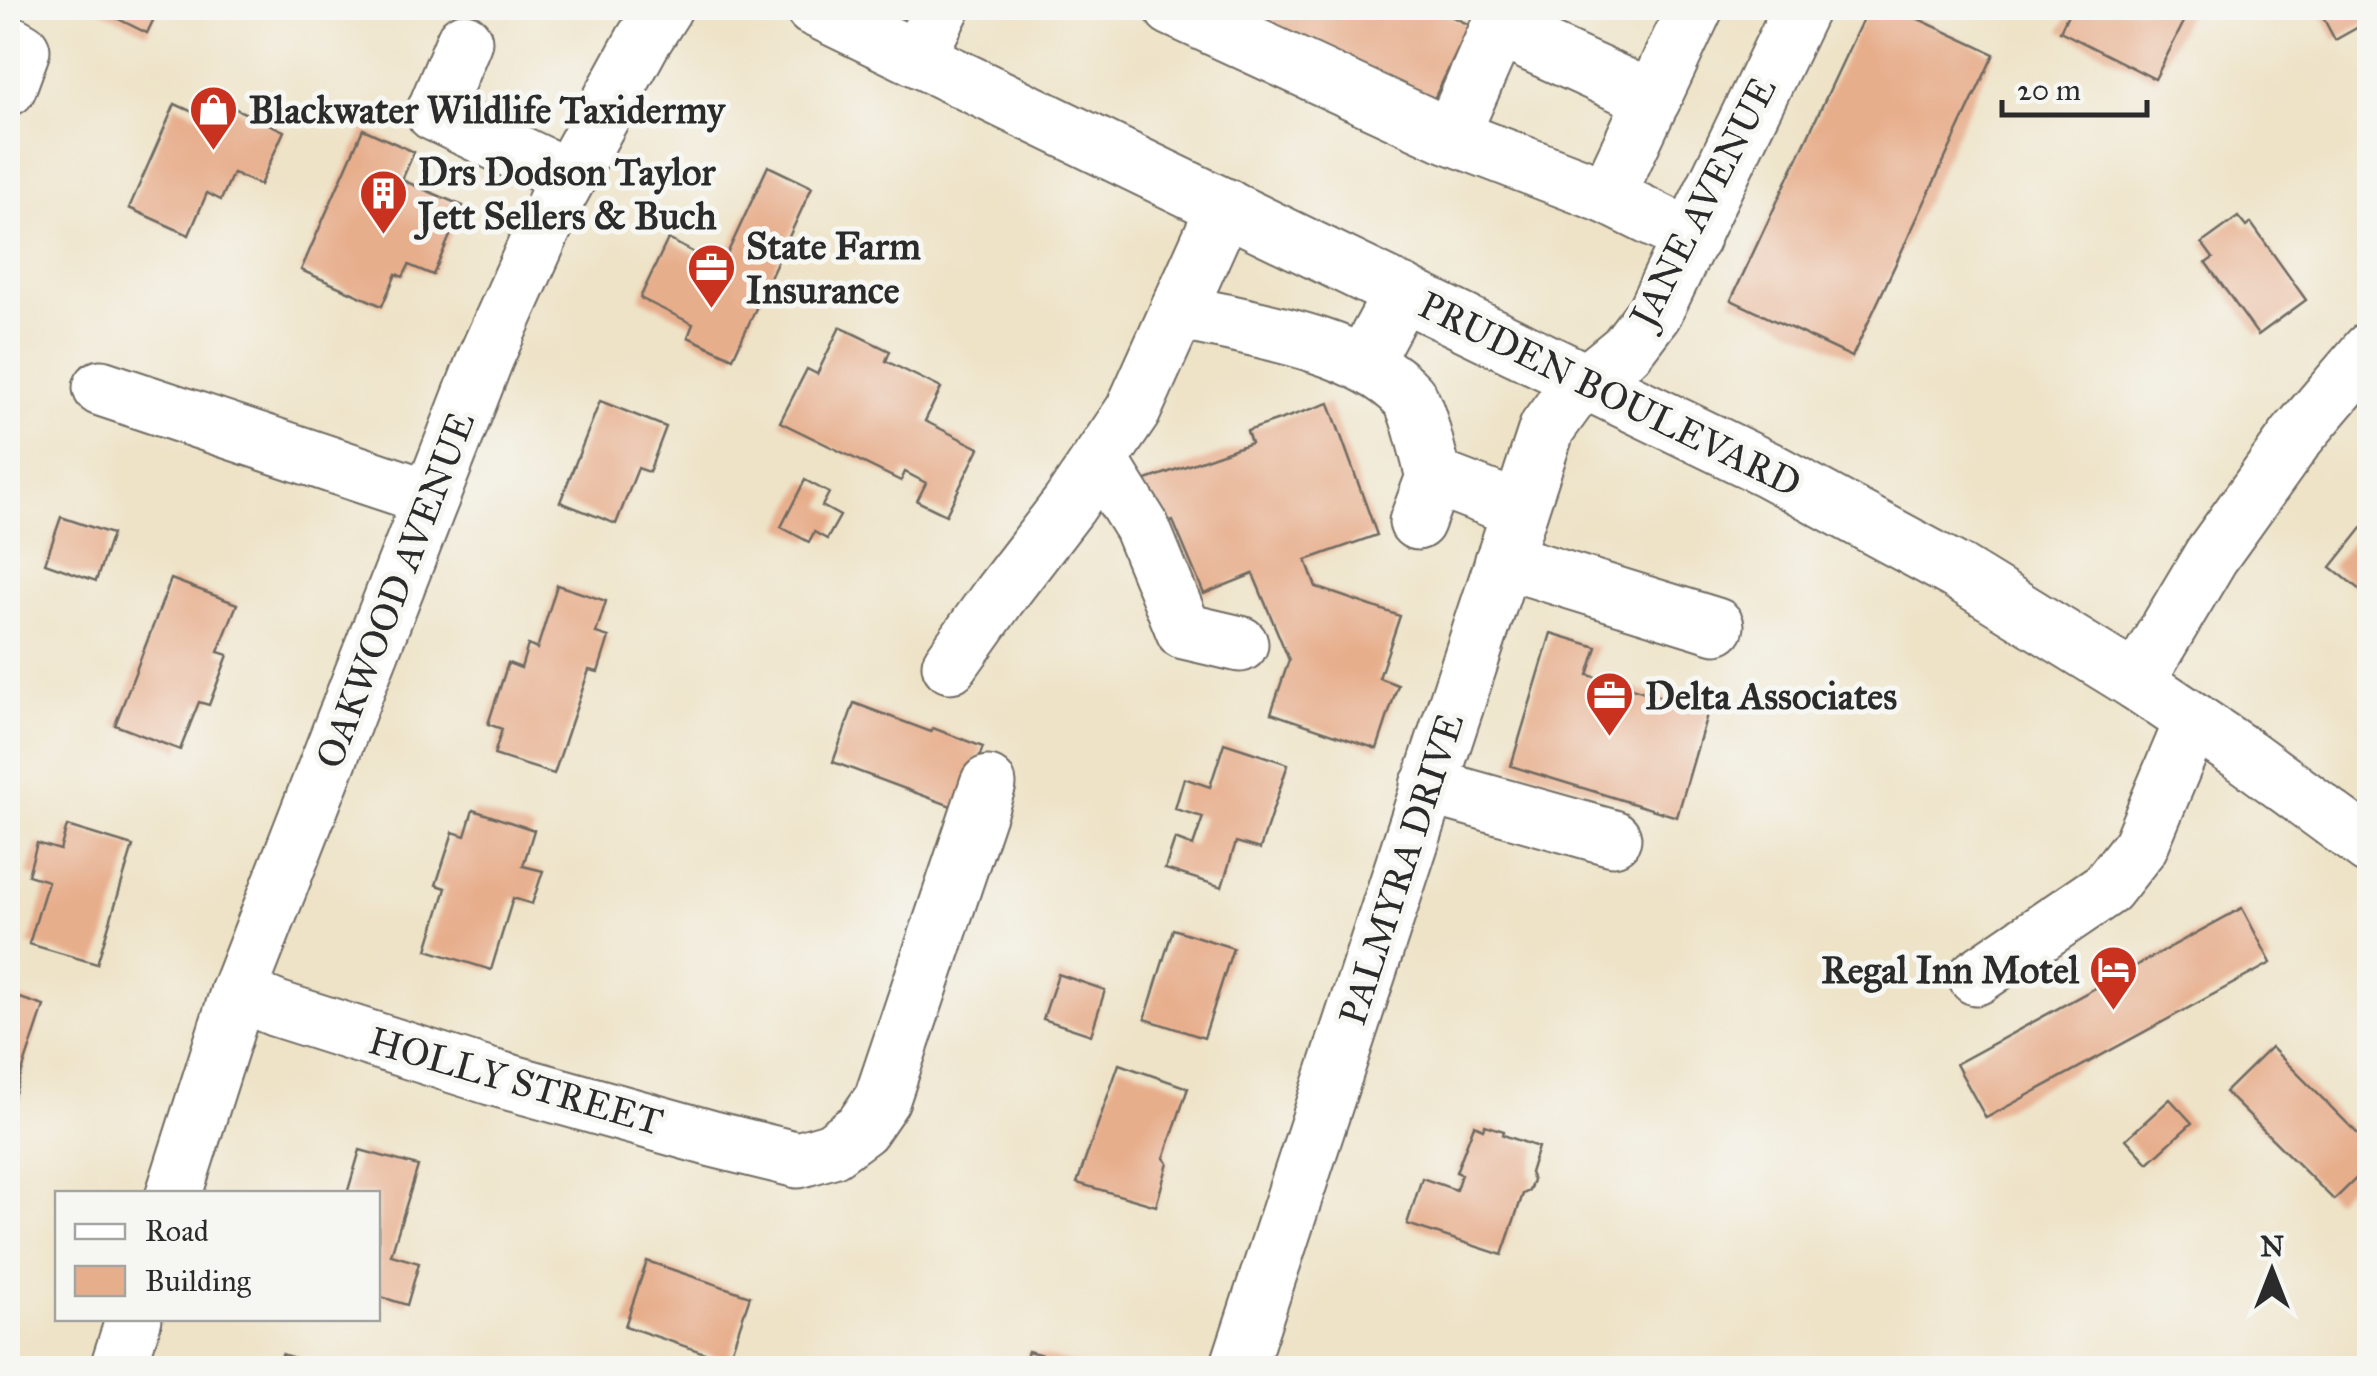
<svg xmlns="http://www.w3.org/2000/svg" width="2377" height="1376" viewBox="0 0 2377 1376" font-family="'IM FELL Great Primer',serif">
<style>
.building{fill:#e7ae8c}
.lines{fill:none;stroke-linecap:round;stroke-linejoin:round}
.minor-casing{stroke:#6f6b62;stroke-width:59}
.major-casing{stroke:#6f6b62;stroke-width:59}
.minor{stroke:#fff;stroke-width:55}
.major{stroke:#fff;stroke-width:55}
.labels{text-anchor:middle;stroke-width:10;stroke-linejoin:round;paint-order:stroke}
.poi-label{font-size:38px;font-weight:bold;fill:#2b2b2b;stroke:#f6f6f2;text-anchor:start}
.street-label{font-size:38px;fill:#2b2b2b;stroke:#f6f6f2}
</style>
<rect width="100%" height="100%" fill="#f6f6f2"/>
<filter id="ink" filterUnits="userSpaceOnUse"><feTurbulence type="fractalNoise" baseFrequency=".01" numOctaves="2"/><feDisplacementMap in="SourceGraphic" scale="20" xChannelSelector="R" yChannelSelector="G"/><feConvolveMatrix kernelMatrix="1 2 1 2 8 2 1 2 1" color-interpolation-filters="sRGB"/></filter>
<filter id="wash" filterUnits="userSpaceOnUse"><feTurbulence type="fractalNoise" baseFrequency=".0048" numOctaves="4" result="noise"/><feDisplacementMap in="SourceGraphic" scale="40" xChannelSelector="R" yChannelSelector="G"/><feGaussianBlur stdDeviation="2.25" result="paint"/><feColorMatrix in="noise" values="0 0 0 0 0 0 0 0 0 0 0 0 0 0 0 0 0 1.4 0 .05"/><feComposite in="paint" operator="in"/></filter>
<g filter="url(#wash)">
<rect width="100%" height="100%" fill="#eee3c7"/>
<g id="blocks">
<g class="building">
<path d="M96 8H159L147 33Z"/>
<path d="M1238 8H1434L1470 25 1433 101Z"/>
<path d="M1868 8H1895L1994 54 1852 357 1731 300Z"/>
<path d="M2071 8H2191L2155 79 2060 31Z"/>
<path d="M2318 8H2362L2369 21 2335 40Z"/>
<path d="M175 104 217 123 225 104 284 131 260 185 233 173 221 200 207 193 189 235 129 208Z"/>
<path d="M363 129 414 152 402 180 463 206 433 275 409 265 403 277 396 274 382 306 301 270Z"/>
<path d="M768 166 812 187 733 358 688 337 693 324 640 298 668 239 721 267Z"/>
<path d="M2238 217 2246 227 2251 223 2306 300 2258 335 2206 263 2213 258 2202 243Z"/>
<path d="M840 327 890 351 886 361 941 388 925 421 979 448 946 515 917 501 926 483 905 472 901 481 780 422 807 369 817 374Z"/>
<path d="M600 401 666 427 649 472 638 468 616 524 560 502Z"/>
<path d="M1329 403 1377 535 1306 560 1316 587 1400 616 1379 678 1398 685 1377 749 1271 713 1289 660 1253 574 1204 594 1173 521 1157 527 1138 483 1251 443 1247 431Z"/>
<path d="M805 480 829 493 822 506 840 516 827 539 814 532 809 542 781 527Z"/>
<path d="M61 517 112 534 96 581 45 563Z"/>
<path d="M2370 518V598L2331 567Z"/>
<path d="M171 579 237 604 218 652 228 655 209 705 199 702 180 750 115 725Z"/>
<path d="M557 585 606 601 596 633 609 637 598 672 589 670 554 774 494 755 502 729 488 724 508 663 521 668 528 645 537 649Z"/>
<path d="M1551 633 1597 647 1588 675 1708 711 1677 817 1511 766Z"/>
<path d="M854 703 931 732 933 728 983 747 959 809 833 762Z"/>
<path d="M1224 743 1288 764 1260 849 1236 842 1222 887 1165 869 1175 839 1193 846 1203 817 1175 809 1184 778 1210 787Z"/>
<path d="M473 810 534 830 523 866 543 871 532 904 513 898 491 970 427 950 446 888 436 885 453 832 465 836Z"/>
<path d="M67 826 133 846 97 964 29 944 48 881 28 875 37 843 60 850Z"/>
<path d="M2242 908 2271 963 1986 1118 1956 1064Z"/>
<path d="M1173 929 1233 948 1204 1038 1145 1019Z"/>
<path d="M1058 974 1105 990 1091 1035 1043 1019Z"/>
<path d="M8 994 44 1006 8 1114Z"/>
<path d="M2271 1047 2370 1146V1165L2334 1200 2225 1092Z"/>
<path d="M1119 1064 1188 1088 1164 1158 1168 1163 1156 1206 1077 1183Z"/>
<path d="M2170 1099 2192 1123 2148 1163 2126 1139Z"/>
<path d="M1474 1125 1483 1129 1485 1125 1504 1131 1503 1135 1538 1147 1530 1173 1533 1180 1529 1191 1523 1194 1502 1255 1407 1224 1422 1178 1456 1190 1461 1174 1456 1172Z"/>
<path d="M360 1150 418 1166 391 1255 419 1263 407 1305 378 1296V1194H347Z"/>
<path d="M647 1261 750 1296 728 1361 625 1326Z"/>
<path d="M1028 1351 1086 1367V1368H1022Z"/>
<path d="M282 1354 324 1368H277Z"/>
<path d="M1381 1359 1405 1368H1378Z"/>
</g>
</g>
</g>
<g filter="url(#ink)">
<use href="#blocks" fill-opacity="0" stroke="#6f6b62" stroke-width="2.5"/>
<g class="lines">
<defs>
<g id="minor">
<path d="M1172 8 1445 134 1607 196"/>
<path d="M1499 29 1653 99"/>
<path d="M464 41 434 113 568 177"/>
<path d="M8 42 22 50 8 88"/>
<path d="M917 58 942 8"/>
<path d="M1451 136 1507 8"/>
<path d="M1692 238 1607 196 1695 8"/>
<path d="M1177 312C1246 327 1359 343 1408 396 1418 406 1429 460 1434 477L1520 510"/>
<path d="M1364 362 1402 292"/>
<path d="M101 388 431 498"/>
<path d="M1100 460 1141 526 1184 631 1240 644"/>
<path d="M1417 522 1434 477"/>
<path d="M1503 560 1716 626"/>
<path d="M950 665 999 596 1069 505 1133 411 1225 206"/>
<path d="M2136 682 2211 556 2297 436 2370 350"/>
<path d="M1428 786 1613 838"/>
<path d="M1976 977 2107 888 2140 846 2193 720"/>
<path d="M238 993 277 1009 491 1077 713 1139 798 1160 832 1150 862 1128 882 1099 988 784"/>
<path d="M174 1194 238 993 486 357 558 196 643 41 664 8"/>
<path d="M118 1368 134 1318"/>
<path d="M1238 1368 1547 428 1571 395 1626 350 1654 313 1801 8"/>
</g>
<path id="major" d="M813 8 1769 470 1956 571 2136 682 2246 756 2370 847"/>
</defs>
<use href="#minor" class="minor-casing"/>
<use href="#major" class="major-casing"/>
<use href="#minor" class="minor"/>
<use href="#major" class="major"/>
</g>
</g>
<defs>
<symbol id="shop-pin" viewBox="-11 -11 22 30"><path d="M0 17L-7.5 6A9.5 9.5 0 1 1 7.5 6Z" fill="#c8321e" stroke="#f6f6f2"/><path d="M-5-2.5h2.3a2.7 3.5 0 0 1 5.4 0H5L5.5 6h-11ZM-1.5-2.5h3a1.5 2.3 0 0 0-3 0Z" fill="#fff"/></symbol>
<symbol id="building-pin" viewBox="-11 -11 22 30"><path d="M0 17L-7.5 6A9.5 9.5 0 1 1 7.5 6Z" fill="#c8321e" stroke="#f6f6f2"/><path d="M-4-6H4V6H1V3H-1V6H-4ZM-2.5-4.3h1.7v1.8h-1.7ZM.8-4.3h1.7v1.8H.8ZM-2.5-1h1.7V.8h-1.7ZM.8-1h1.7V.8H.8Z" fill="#fff"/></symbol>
<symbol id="office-pin" viewBox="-11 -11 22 30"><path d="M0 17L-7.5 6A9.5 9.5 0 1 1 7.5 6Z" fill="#c8321e" stroke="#f6f6f2"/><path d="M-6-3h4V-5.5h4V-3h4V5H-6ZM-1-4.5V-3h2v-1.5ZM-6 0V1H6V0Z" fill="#fff"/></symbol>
<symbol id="hotel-pin" viewBox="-11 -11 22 30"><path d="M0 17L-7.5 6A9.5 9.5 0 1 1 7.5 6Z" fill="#c8321e" stroke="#f6f6f2"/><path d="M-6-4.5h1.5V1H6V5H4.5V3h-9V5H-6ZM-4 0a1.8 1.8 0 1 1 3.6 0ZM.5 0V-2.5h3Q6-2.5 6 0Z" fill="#fff"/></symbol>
</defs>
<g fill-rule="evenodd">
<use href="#shop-pin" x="186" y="82" width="55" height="75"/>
<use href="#building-pin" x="356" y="166" width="55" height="75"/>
<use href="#office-pin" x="684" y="240" width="55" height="75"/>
<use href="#office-pin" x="1582" y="668" width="55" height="75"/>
<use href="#hotel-pin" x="2086" y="942" width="55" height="75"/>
</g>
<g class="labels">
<g class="poi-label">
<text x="249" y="123">Blackwater Wildlife Taxidermy</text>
<text x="418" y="185">Drs Dodson Taylor<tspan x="418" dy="44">Jett Sellers &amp; Buch</tspan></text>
<text x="746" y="259">State Farm<tspan x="746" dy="44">Insurance</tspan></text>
<text x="1645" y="709">Delta Associates</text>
<text x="2079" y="983" text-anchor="end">Regal Inn Motel</text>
</g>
<g class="street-label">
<text transform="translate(1703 202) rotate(-63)" y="13">JANE AVENUE</text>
<text transform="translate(1610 394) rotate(26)" y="13">PRUDEN BOULEVARD</text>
<text transform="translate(395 590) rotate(-69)" y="13">OAKWOOD AVENUE</text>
<text transform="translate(1401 869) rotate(-72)" y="13">PALMYRA DRIVE</text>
<text transform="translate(516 1081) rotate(16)" y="13">HOLLY STREET</text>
</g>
</g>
<rect width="2377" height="1376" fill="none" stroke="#f6f6f2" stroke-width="40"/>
<rect x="55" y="1191" width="325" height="130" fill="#f6f6f2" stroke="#a5a5a2" stroke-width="2.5"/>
<rect x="75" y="1224" width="50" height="15" fill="#ffffff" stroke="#a5a5a2" stroke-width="2.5"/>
<text x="145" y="1241" font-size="30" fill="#2b2b2b">Road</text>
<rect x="75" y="1266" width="50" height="30" fill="#e7ae8c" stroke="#a5a5a2" stroke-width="2.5"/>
<text x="145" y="1291" font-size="30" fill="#2b2b2b">Building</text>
<g transform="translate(2272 1271)" stroke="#f6f6f2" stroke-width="8" paint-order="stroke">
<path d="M0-8L18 38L0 25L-18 38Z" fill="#2b2b2b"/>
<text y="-15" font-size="28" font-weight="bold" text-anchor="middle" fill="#2b2b2b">N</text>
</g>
<path d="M2002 100v15h145v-15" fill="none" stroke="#2b2b2b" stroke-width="5"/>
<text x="2017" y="100" font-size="30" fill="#2b2b2b" stroke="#f6f6f2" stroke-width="8" paint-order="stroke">20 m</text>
</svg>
